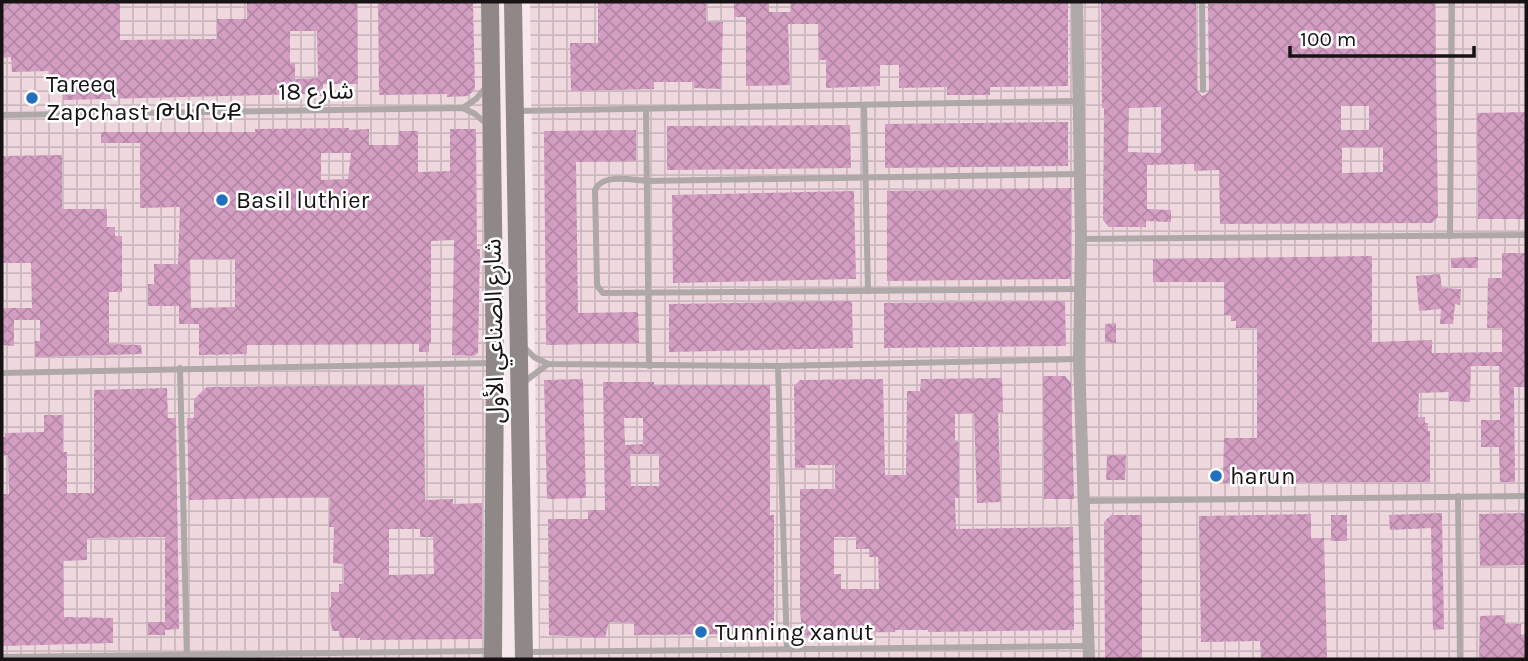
<svg xmlns="http://www.w3.org/2000/svg" width="1528" height="661" viewBox="0 0 1528 661" font-family="Karla,'Noto Sans Arabic','Noto Sans Armenian',sans-serif">
<style>
.industrial{fill:url(#industrial-grid)}
.building{fill:url(#building-cross-hatch);fill-rule:evenodd}
.lines{fill:none;stroke-linecap:round;stroke-linejoin:round}
.lane{stroke:#aea8a8;stroke-width:6}
.street{stroke:#aea8a8;stroke-width:12}
.secondary{stroke:#908887;stroke-width:18}
.poi-dot{fill:#2070bf;stroke:#fff;stroke-width:2.5}
.labels{text-anchor:middle;stroke-width:5;stroke-linejoin:round;paint-order:stroke}
.poi-label{font-size:24px;fill:#171314;stroke:#fff;text-anchor:start}
.street-label{font-size:24px;fill:#171314;stroke:#fff}
</style>
<defs>
<pattern id="industrial-grid" width="8" height="8" patternUnits="userSpaceOnUse" patternTransform="scale(1.75)"><rect width="8" height="8" fill="#eed8de"/><path d="M0 4h8M4 0v8" fill="none" stroke="#cbb8be"/></pattern>
<pattern id="building-cross-hatch" width="8" height="8" patternUnits="userSpaceOnUse" patternTransform="scale(1.75)"><rect width="8" height="8" fill="#d49ec3"/><path d="M0 0l8 8M0 8l8-8" fill="none" stroke="#b587a7"/></pattern>
</defs>
<rect width="100%" height="100%" fill="#f6e8ec"/>
<g class="industrial">
<path d="M2 2H481L494 659H2Z"/>
<path d="M530 2H1526V659H539Z"/>
</g>
<g class="building">
<path d="M2 2H120V40L217 39V19H247V2H357L358 84H323V96H307V94L63 100V82L50 83 49 71 12 72 11 57 2 58ZM290 31H317L318 78 295 79V63H290Z"/>
<path d="M378 2H473L475 89 468 96 447 97V94L379 95Z"/>
<path d="M598 2H706V22H723L721 89 694 88V82H654V89L571 91 570 43H598Z"/>
<path d="M734 2H769V12H791V2H1068V86L990 87V95H947V87L899 88V65H880V86L826 88V60H819L818 24H788L790 85 746 86V17H734Z"/>
<path d="M1101 2H1196L1197 90 1202 96 1206 94 1209 90 1208 4 1435 2 1438 217 1432 223 1220 224 1219 170 1194 171V164L1147 165V209L1171 210V222L1146 221V227H1109L1103 220 1104 108H1102ZM1341 106H1369V130H1341ZM1161 107V153L1128 152 1129 108ZM1342 147H1383V172L1342 173Z"/>
<path d="M1526 112V219H1478L1477 113Z"/>
<path d="M1068 122V166L885 168V124Z"/>
<path d="M850 125 851 168 667 170V126Z"/>
<path d="M349 128V130L369 129V145H399V131H418V172L450 171V129H476L477 249H480L478 353 474 356 452 355 454 240 431 241V343H429V352H419V344L247 345V354L199 355V324H179V306H148V284H154V264H178L180 207 140 208V143H101V132H255V129ZM321 153H351L348 179 321 180ZM190 259H235V307L191 308Z"/>
<path d="M636 130V161L576 162 578 313 638 312 639 343 546 345 544 131Z"/>
<path d="M62 155V209H107V227H115V236H122V292H109V344L141 345 142 354 35 357V341H40V320H14V346L2 345V308H32L31 263H2V156Z"/>
<path d="M1071 188V279L887 281V191Z"/>
<path d="M854 191 856 279 673 283 672 195Z"/>
<path d="M1502 253H1526V387H1514L1515 482H1500L1499 447H1481V420H1500L1499 366H1471L1470 402 1449 401V392L1419 393 1418 417H1425V423H1428V431H1430V482L1223 483 1224 438H1257V328H1236V321H1231V315H1224V282H1153V259L1372 256V342L1432 340V353L1502 352V328H1487L1488 278H1502Z"/>
<path d="M1478 257V268H1451V258Z"/>
<path d="M1440 274 1442 288 1461 289 1460 305 1455 304 1453 324H1440L1441 309 1419 311 1416 276Z"/>
<path d="M852 301 853 348 669 352V304Z"/>
<path d="M1065 301 1066 346 884 348V303Z"/>
<path d="M1116 323V343L1105 342V324Z"/>
<path d="M1043 376H1065L1071 383 1074 499H1044Z"/>
<path d="M1002 378 1003 412H998L1001 502 977 503 974 413 955 414V442H959V498H955L956 529 1073 527 1074 630 928 632V630H895V632L834 633V635L807 636 802 631 800 610V489H835V465H805V468H795L794 386 800 380 883 379 885 475H906L907 391H920L921 379ZM834 537H856V549H869V557H878L879 589H841V574H834Z"/>
<path d="M583 379 586 498 547 499 544 380Z"/>
<path d="M603 382H654V385H770V515H774V634L634 635V623L609 622 605 638 549 635 548 519H588V510H605ZM624 418H643V444L625 445ZM630 454H659V486H631Z"/>
<path d="M424 385 425 500 453 499V504L482 503V639L360 640V638H340L339 631H332L329 608 331 607V592H339V584H344V564L333 563 334 527H329L330 497 189 500 187 418H194V399L207 387ZM389 529H420V537H433L434 574 389 575Z"/>
<path d="M167 388 168 418H176L179 629 165 630V537L87 538V560L63 561 64 617 113 618V643L2 646V494H9L8 455H2V437H5V433L44 432V415H63V452H67V493H94V390Z"/>
<path d="M1107 455H1126L1125 480H1106Z"/>
<path d="M1442 513 1444 629 1433 630 1431 528 1390 530 1389 515Z"/>
<path d="M1526 513V565L1480 566 1479 514Z"/>
<path d="M1311 514V538H1324L1327 659H1261L1260 641 1201 642 1199 516Z"/>
<path d="M1111 515H1142V659H1105L1104 522Z"/>
<rect x="1331" y="515" width="16" height="26"/>
<path d="M1505 615V624H1521V635L1526 634V659H1479L1480 616Z"/>
<rect x="148" y="622" width="17" height="13"/>
</g>
<g class="lines">
<g class="lane">
<path d="M1202 2 1203 90"/>
<path d="M864 106 868 291"/>
<path d="M463 108 476 99 487 86"/>
<path d="M646 109 649 366"/>
<path d="M516 111 1077 101"/>
<path d="M2 115 463 108 475 114 488 125"/>
<path d="M1078 174 647 181C631 180 602 173 595 190L597 283 598 287 603 293 1080 289"/>
<path d="M1450 236 1452 2"/>
<path d="M1081 239 1526 235"/>
<path d="M523 346 534 357 548 364 778 366 1079 359"/>
<path d="M778 366 787 649"/>
<path d="M180 368 187 659"/>
<path d="M2 373 493 363"/>
<path d="M524 382 548 364"/>
<path d="M1458 496 1460 659"/>
<path d="M1083 501 1526 496"/>
<path d="M527 652 1088 646"/>
<path d="M2 657 490 651"/>
</g>
<path class="street" d="M1077 2 1081 239 1079 359 1089 659"/>
<g class="secondary">
<path d="M490 2 495 363 493 659"/>
<path d="M513 2 524 659"/>
</g>
</g>
<g class="poi-dot">
<circle cx="32" cy="98" r="7"/>
<circle cx="222" cy="200" r="7"/>
<circle cx="1216" cy="476" r="7"/>
<circle cx="701" cy="632" r="7"/>
</g>
<g class="labels">
<g class="poi-label">
<text x="46" y="92">Tareeq<tspan x="46" dy="28">Zapchast ԹԱՐԵՔ</tspan></text>
<text x="236" y="208">Basil luthier</text>
<text x="1230" y="484">harun</text>
<text x="715" y="640">Tunning xanut</text>
</g>
<g class="street-label">
<text transform="translate(316 91) rotate(-1)" y="8">شارع 18</text>
<text transform="translate(494 331) rotate(-91)" y="8">شارع الصناعي الأول</text>
</g>
</g>
<rect width="1528" height="661" fill="none" stroke="#171314" stroke-width="7"/>
<path d="M1290 46v10h184v-10" fill="none" stroke="#171314" stroke-width="3.5"/>
<text x="1300" y="46" font-size="21" fill="#171314" stroke="#ffffff" stroke-width="5" paint-order="stroke">100 m</text>
</svg>
